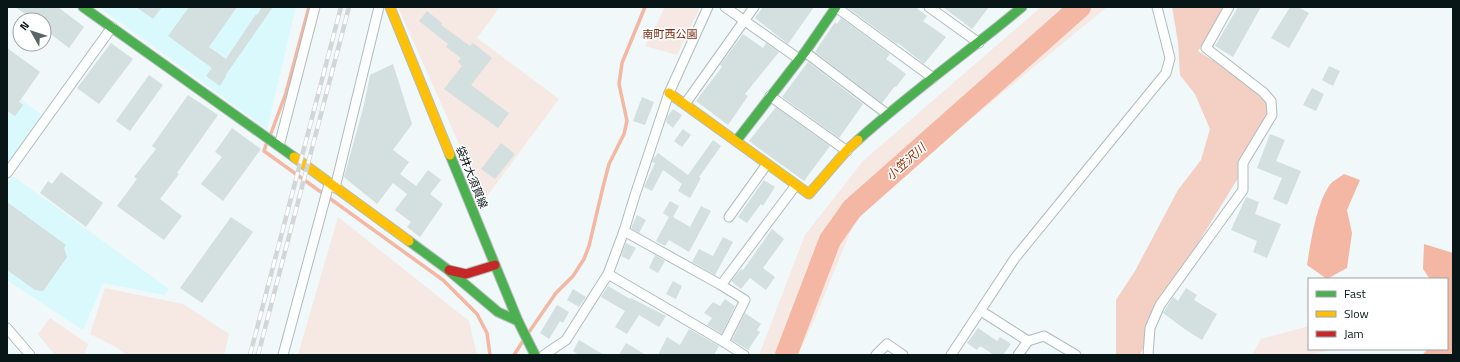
<svg xmlns="http://www.w3.org/2000/svg" width="1460" height="362" viewBox="0 0 1460 362" font-family="'Titillium Web','Noto Sans JP',sans-serif">
<style>
.built{fill:#daf9fc}
.green{fill:#f6e8e2}
.forest{fill:#f4cfc3}
.water{fill:#f4b7a3}
.lines{fill:none;stroke-linecap:round;stroke-linejoin:round}
.stream{stroke:#f4b7a3;stroke-width:3.5}
.river{stroke:#f4b7a3;stroke-width:22}
.building{fill:#d4dfe0}
.street-casing{stroke:#b1bcbc;stroke-width:11}
.fast-casing{stroke:#b1bcbc;stroke-width:11}
.slow-casing{stroke:#b1bcbc;stroke-width:11}
.jam-casing{stroke:#b1bcbc;stroke-width:11}
.street{stroke:#fdfefe;stroke-width:9}
.fast{stroke:#4caf50;stroke-width:9}
.slow{stroke:#ffc107;stroke-width:9}
.jam{stroke:#c62828;stroke-width:9}
.rail-casing{stroke:#d3d6d7;stroke-width:4.5}
.rail{stroke:#fff;stroke-width:3;stroke-dasharray:9;stroke-linecap:butt}
.labels{text-anchor:middle;stroke-width:3;stroke-linejoin:round;paint-order:stroke}
.park-label{font-size:11px;fill:#7b2b0f;stroke:#fff}
.street-label{font-size:11px;fill:#081617;stroke:#fff}
.water-label{font-size:12px;font-style:italic;fill:#942b00;stroke:#fff}
</style>
<rect width="100%" height="100%" fill="#f0f8f9"/>
<g class="built">
<path d="M99 7H296L267 129Z"/>
<path d="M7 89 42 115 7 164Z"/>
<path d="M13 176 169 289 165 295 103 283 83 330 7 280V184Z"/>
</g>
<g class="green">
<path d="M398 7H497L499 8 477 38 559 99 484 200Z"/>
<path d="M665 7H700L677 55 645 46Z"/>
<path d="M1041 7H1107L859 211 815 318 798 355H759L805 235 863 161Z"/>
<path d="M338 217 469 321 477 355H298Z"/>
<path d="M105 288 183 304 229 334 224 355H127L116 347 90 334Z"/>
<path d="M50 318 88 344 84 355H55L38 334Z"/>
<path d="M1309 326V349H1338L1307 355H1252L1261 339Z"/>
</g>
<path class="forest" d="M1172 7H1228L1198 51 1263 92 1272 115 1243 170 1160 305 1140 355H1116V300L1135 271 1178 190 1201 160 1210 129 1195 94 1180 75 1178 42Z"/>
<g class="water">
<path d="M1344 174 1360 180 1347 210 1352 233 1347 268 1327 279 1307 265C1311 241 1316 206 1329 186 1332 181 1339 178 1344 174Z"/>
<path d="M1424 244 1453 253V355H1422L1428 349H1447V279H1430L1423 269Z"/>
</g>
<g class="lines">
<g class="stream">
<path d="M270 136 286 93 309 7"/>
<path d="M267 142 264 151 443 280 477 314 487 333 490 355"/>
<path d="M529 332 556 293 573 276 584 259 589 246 603 187 609 164 624 134 627 121 619 84 622 63 645 7"/>
<path d="M514 355 523 341"/>
</g>
<path class="river" d="M786 355 830 240 852 209 1080 7"/>
</g>
<g class="building">
<path d="M15 7H58L84 27 69 48 44 29V20H34Z"/>
<path d="M136 7H162L153 19Z"/>
<path d="M189 7H237L209 47 226 59 256 14 257 15 262 7H273L225 76H226L220 86 206 76 212 68 168 36Z"/>
<path d="M763 7H814L788 44 755 18Z"/>
<path d="M849 7H915L927 16 923 21 946 37 924 64 898 43 897 44 848 8Z"/>
<path d="M943 7H989L972 29Z"/>
<path d="M1238 7H1261L1233 57 1215 46Z"/>
<path d="M1290 7H1298L1309 13 1289 48 1271 38Z"/>
<path d="M427 11 442 23 441 25 470 46 473 43 492 58 471 85 509 113 498 128 444 89 462 66 458 62 461 58 446 47 448 44 419 21Z"/>
<path d="M841 18 890 54 886 59 906 74 896 87 895 86 882 103 815 52 835 22 837 24Z"/>
<path d="M743 34 763 48 766 43 779 52 745 94 748 96 728 125 696 101 722 67 720 65Z"/>
<path d="M111 43 133 59 99 104 77 88Z"/>
<path d="M7 48 40 72 19 102 23 105 15 116 7 111Z"/>
<path d="M808 62 863 104 839 138 782 97Z"/>
<path d="M393 64 412 124 393 150 409 162 400 174 416 186 428 170 441 180 430 194 443 204 420 237 407 227 411 222 395 210 407 194 393 183 377 204 344 177 364 105 370 75Z"/>
<path d="M1329 66 1340 71 1333 86 1322 80Z"/>
<path d="M149 75 163 85 130 131 116 121Z"/>
<path d="M1312 88 1324 94 1316 111 1303 105Z"/>
<path d="M188 95 218 115 177 173 179 174 160 199 182 216 164 240 117 206 137 179 134 177 156 149 152 146Z"/>
<path d="M642 97 654 102 645 125 633 121Z"/>
<path d="M776 107 830 146 804 181 749 141Z"/>
<path d="M673 109 682 115 673 128 666 122 667 117Z"/>
<path d="M232 128 261 149 223 201 201 184 222 157 215 152Z"/>
<path d="M683 129 691 135 682 147 674 141Z"/>
<path d="M1270 134 1285 140 1276 161 1301 171 1287 205 1273 199 1282 178 1257 168Z"/>
<path d="M713 140 721 146 699 177 701 178 690 198 678 191 682 184 663 170 652 191 644 187 655 163 652 162 653 159 658 153 688 175Z"/>
<path d="M501 143 515 154 495 179 481 169Z"/>
<path d="M61 172 103 203 86 227 40 193 48 181 52 184Z"/>
<path d="M473 178 480 191 475 193 470 180Z"/>
<path d="M764 180 775 187 763 206 761 204 747 223 738 217Z"/>
<path d="M1246 197 1259 202 1255 214 1281 224 1267 258 1253 252 1257 241 1231 230Z"/>
<path d="M670 201 679 206 673 217 690 227 701 206 711 211 689 252 669 240 665 246 656 241 669 217 663 213Z"/>
<path d="M7 202 66 245 64 248 67 257 44 290 42 291 35 290 7 270Z"/>
<path d="M637 215 646 220 639 233 631 228Z"/>
<path d="M231 217 253 232 202 303 180 288Z"/>
<path d="M772 229 784 239 763 268 775 277 766 290 750 278 741 289 731 281 741 269 743 270Z"/>
<path d="M723 237 733 242 715 275 692 262 699 249 713 256Z"/>
<path d="M626 243 636 248 629 260 621 256Z"/>
<path d="M655 255 665 261 658 273 649 268Z"/>
<path d="M673 281 682 286 676 299 666 294Z"/>
<path d="M608 286 630 299 631 298 666 316 659 327 639 315 627 334 615 327 625 311 601 297Z"/>
<path d="M1186 288 1197 295 1194 300 1217 314 1202 340 1186 330 1163 313 1173 297 1178 301Z"/>
<path d="M573 289 586 297 579 307 567 300Z"/>
<path d="M725 299 735 306 722 334 707 325 712 318 704 313 713 302 720 306Z"/>
<path d="M557 305 569 312 563 323 560 321 549 339 540 333Z"/>
<path d="M745 313 761 324 757 330 760 332 748 350 732 340Z"/>
<path d="M978 328 997 341 1000 337 1011 344 1003 355H994L980 346 977 350 967 343Z"/>
<path d="M689 329 719 346 714 355H658L667 337 680 345Z"/>
<path d="M579 340 604 355H579L573 351Z"/>
<path d="M626 343 646 355H619Z"/>
</g>
<g class="lines">
<defs>
<g id="street">
<path d="M725 7 799 59"/>
<path d="M836 7 933 78"/>
<path d="M929 7 979 43"/>
<path d="M805 52 887 114"/>
<path d="M770 96 847 151"/>
<path d="M685 104 754 7"/>
<path d="M279 146 315 7"/>
<path d="M7 173 112 27"/>
<path d="M335 188 379 7"/>
<path d="M729 217 767 164"/>
<path d="M624 231 721 285 745 300 724 342"/>
<path d="M608 274 724 342 744 355"/>
<path d="M721 285 796 185"/>
<path d="M981 311 1028 341 1044 336 1076 355"/>
<path d="M7 328 30 355"/>
<path d="M283 355 329 184"/>
<path d="M544 355 566 340 608 274 624 231 635 195 669 93 708 7"/>
<path d="M876 355 887 344 903 355"/>
<path d="M951 355 1015 258 1166 73 1170 58 1157 7"/>
<path d="M1018 355 1028 341"/>
<path d="M1148 355 1150 328 1160 305 1243 190V163L1272 115 1271 101 1263 92 1206 48 1229 7"/>
</g>
<g id="fast">
<path d="M83 7 294 157"/>
<path d="M737 140 805 52 836 7"/>
<path d="M858 140C910 93 968 52 1022 7"/>
<path d="M450 155 518 321 535 355"/>
<path d="M409 241 447 269 498 312 518 321"/>
</g>
<g id="slow">
<path d="M390 7 450 155"/>
<path d="M669 93 809 194 848 149 858 140"/>
<path d="M294 157 409 241"/>
</g>
<path id="jam" d="M449 270 466 274 495 265"/>
</defs>
<use href="#street" class="street-casing"/>
<use href="#fast" class="fast-casing"/>
<use href="#slow" class="slow-casing"/>
<use href="#jam" class="jam-casing"/>
<use href="#street" class="street"/>
<use href="#fast" class="fast"/>
<use href="#slow" class="slow"/>
<use href="#jam" class="jam"/>
<defs>
<g id="rail">
<path d="M250 355 341 7"/>
<path d="M258 355 349 7"/>
</g>
</defs>
<use href="#rail" class="rail-casing"/>
<use href="#rail" class="rail"/>
</g>
<g class="labels">
<g class="park-label">
<text x="670" y="38">南町西公園</text>
</g>
<g class="street-label">
<text transform="translate(472 177) rotate(68)" y="4">袋井大須賀線</text>
</g>
<g class="water-label">
<text transform="translate(906 162) rotate(-42)" y="4">小笠沢川</text>
</g>
</g>
<rect width="1460" height="362" fill="none" stroke="#081617" stroke-width="16"/>
<rect x="1308" y="278" width="140" height="72" fill="#ffffff" stroke="#9ca2a2"/>
<rect x="1316" y="291" width="20" height="6" fill="#4caf50" stroke="#9ca2a2"/>
<text x="1344" y="298" font-size="12" fill="#081617">Fast</text>
<rect x="1316" y="311" width="20" height="6" fill="#ffc107" stroke="#9ca2a2"/>
<text x="1344" y="318" font-size="12" fill="#081617">Slow</text>
<rect x="1316" y="331" width="20" height="6" fill="#c62828" stroke="#9ca2a2"/>
<text x="1344" y="338" font-size="12" fill="#081617">Jam</text>
<g transform="translate(32 32) rotate(309)"><circle r="19" fill="#ffffff" stroke="#9ca2a2"/>
<path d="M0-3L7 15L0 10L-7 15Z" fill="#596566"/>
<text y="-6" font-size="11" font-weight="bold" text-anchor="middle" fill="#081617">N</text>
</g>
</svg>
